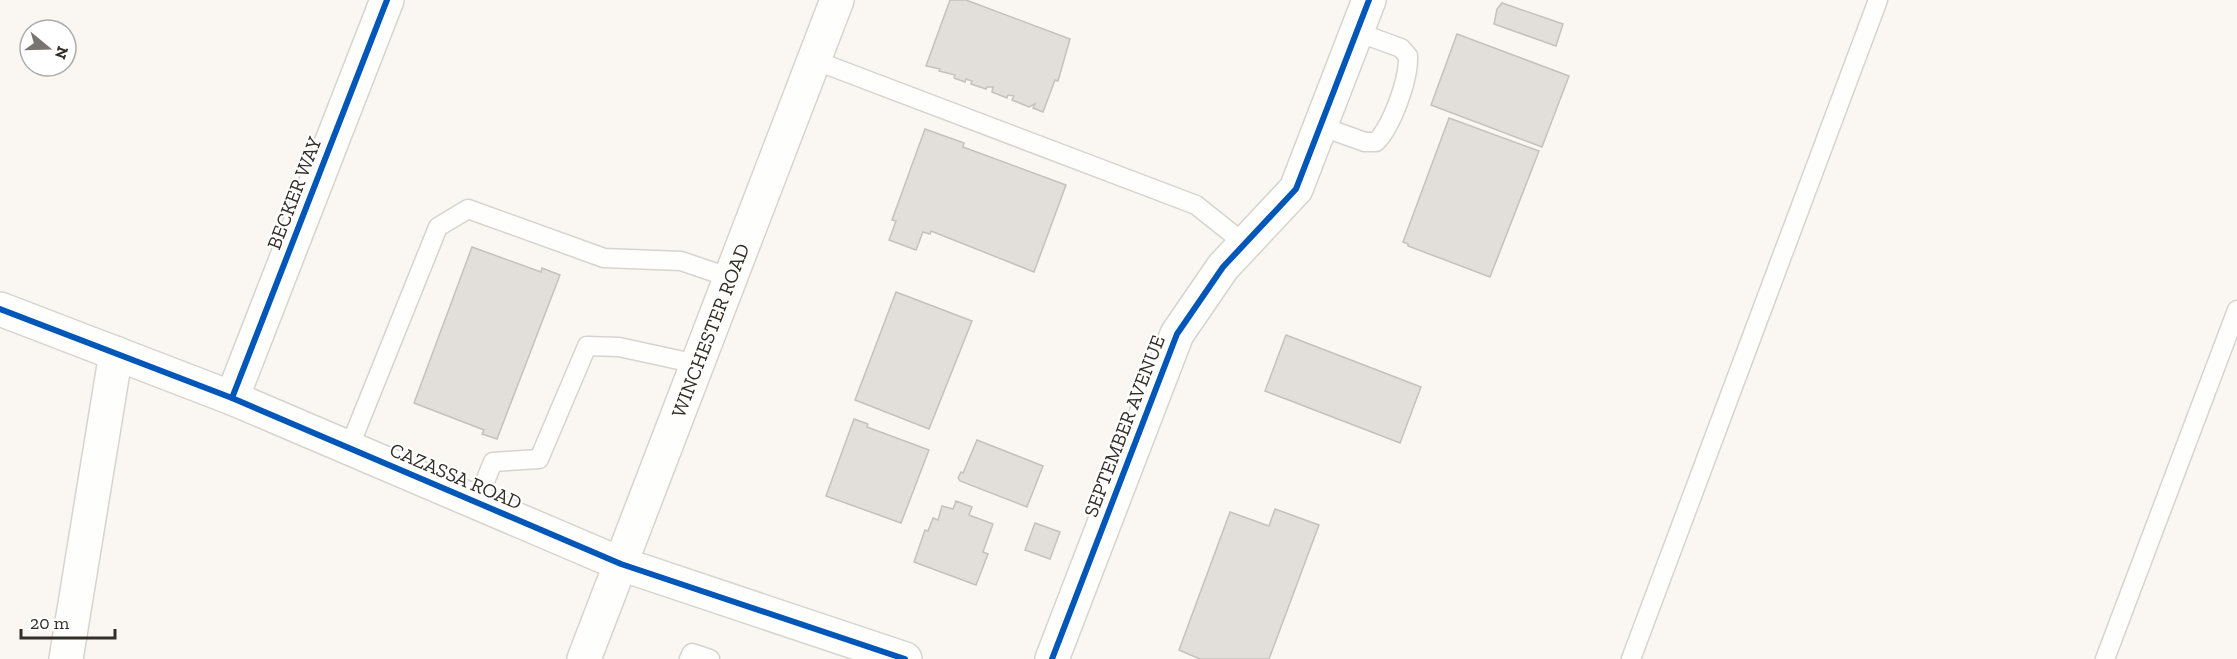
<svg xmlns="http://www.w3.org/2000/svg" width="2237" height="659" viewBox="0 0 2237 659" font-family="'Zilla Slab',serif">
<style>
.building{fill:#e2deda;stroke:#c5c1bc;stroke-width:1.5}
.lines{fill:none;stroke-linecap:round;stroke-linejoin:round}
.service-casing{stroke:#d7d4cf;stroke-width:21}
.minor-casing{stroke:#d7d4cf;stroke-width:36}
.tertiary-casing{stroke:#d7d4cf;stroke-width:36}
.primary-casing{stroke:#d7d4cf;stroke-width:36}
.service{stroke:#fefefd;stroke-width:18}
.minor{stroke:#fefefd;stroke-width:33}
.tertiary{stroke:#fefefd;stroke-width:33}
.primary{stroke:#fefefd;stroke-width:33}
.cycleway-casing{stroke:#fff;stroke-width:10}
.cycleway{stroke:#0057b8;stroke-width:6}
.labels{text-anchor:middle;stroke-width:4.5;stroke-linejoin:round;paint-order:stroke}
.street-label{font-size:20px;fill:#322e28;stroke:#fff}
</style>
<rect width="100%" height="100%" fill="#faf7f2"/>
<g class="building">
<path d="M950 0H966L1070 39 1058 81 1055 80 1043 112 1033 108 1035 104 1029 107 1012 100 1014 96 1008 95 1007 98 992 92 993 87H987L986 89 971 84 972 81 966 79 965 82 954 78 955 75 939 71 940 69 926 66Z"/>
<path d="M1502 3 1563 24 1556 46 1494 24 1497 9Z"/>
<path d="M1457 34 1569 76 1542 147 1431 105Z"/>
<path d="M1449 118 1539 151 1490 277 1408 246V244L1403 242Z"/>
<path d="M925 129 964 143 963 147 1066 185 1034 272 931 231 930 234 923 232 916 250 889 240 896 221 892 220Z"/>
<path d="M472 247 541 272 542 268 560 275 497 439 482 434 484 430 414 403Z"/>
<path d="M896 292 972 321 929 429 855 400Z"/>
<path d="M1286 335 1421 387 1400 443 1265 391Z"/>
<path d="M854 419 868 424 867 427 929 450 901 523 826 496Z"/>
<path d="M977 440 1043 466 1027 507 960 481 958 478 961 472 963 473Z"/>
<path d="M956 501 972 507 969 515 993 524 983 552 988 554 976 585 914 562 925 530 928 531 933 518 938 520 942 506 953 509Z"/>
<path d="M1275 509 1319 525 1269 659H1200L1179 650 1230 512 1269 526Z"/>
<path d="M1035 523 1060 532 1050 559 1025 550Z"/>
</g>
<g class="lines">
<defs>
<g id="service">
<path d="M814 60 1196 205 1245 244"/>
<path d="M1320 126 1365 142H1376C1392 126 1409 79 1408 56L1401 48 1357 32"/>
<path d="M349 448 438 227 468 209 604 258 681 261 731 278"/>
<path d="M476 503 493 462 539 459 587 346 619 347 697 364"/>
<path d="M689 659 692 653 710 659"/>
<path d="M1631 659 1878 0"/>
<path d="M2105 659 2237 310"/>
</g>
<g id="minor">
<path d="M0 309 232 398 621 564"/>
<path d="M232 398 387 0"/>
<path d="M66 659 116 353"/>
<path d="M1052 659 1177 334 1223 267 1296 189 1369 0"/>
</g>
<path id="tertiary" d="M621 564 905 659"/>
<g id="primary">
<path id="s1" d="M584 659 837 0"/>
</g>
</defs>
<use href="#service" class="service-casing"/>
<use href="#minor" class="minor-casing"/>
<use href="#tertiary" class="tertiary-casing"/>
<use href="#primary" class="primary-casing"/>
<use href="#service" class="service"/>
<use href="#minor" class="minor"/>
<use href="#tertiary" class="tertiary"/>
<use href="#primary" class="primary"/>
<defs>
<g id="cycleway">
<path d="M0 309 232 398 621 564 905 659"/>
<path d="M232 398 387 0"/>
<path d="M1052 659 1177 334 1223 267 1296 189 1369 0"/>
</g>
</defs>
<use href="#cycleway" class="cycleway-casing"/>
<use href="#cycleway" class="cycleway"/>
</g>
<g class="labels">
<g class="street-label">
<text transform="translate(294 193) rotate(-69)" y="7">BECKER WAY</text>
<text dy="7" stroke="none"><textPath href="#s1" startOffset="352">WINCHESTER ROAD</textPath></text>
<text transform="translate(1124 426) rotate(-69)" y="7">SEPTEMBER AVENUE</text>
<text transform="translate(456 476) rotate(23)" y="7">CAZASSA ROAD</text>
</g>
</g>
<g transform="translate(48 48) rotate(109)"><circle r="28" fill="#ffffff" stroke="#adaba9" stroke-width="1.5"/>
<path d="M0-4.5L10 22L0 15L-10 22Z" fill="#78746f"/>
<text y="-9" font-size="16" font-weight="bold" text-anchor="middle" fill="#322e28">N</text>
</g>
<path d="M21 629v9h94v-9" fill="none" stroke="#322e28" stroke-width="3"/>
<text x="30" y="629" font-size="18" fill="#322e28" stroke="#ffffff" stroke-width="4.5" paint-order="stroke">20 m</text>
</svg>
